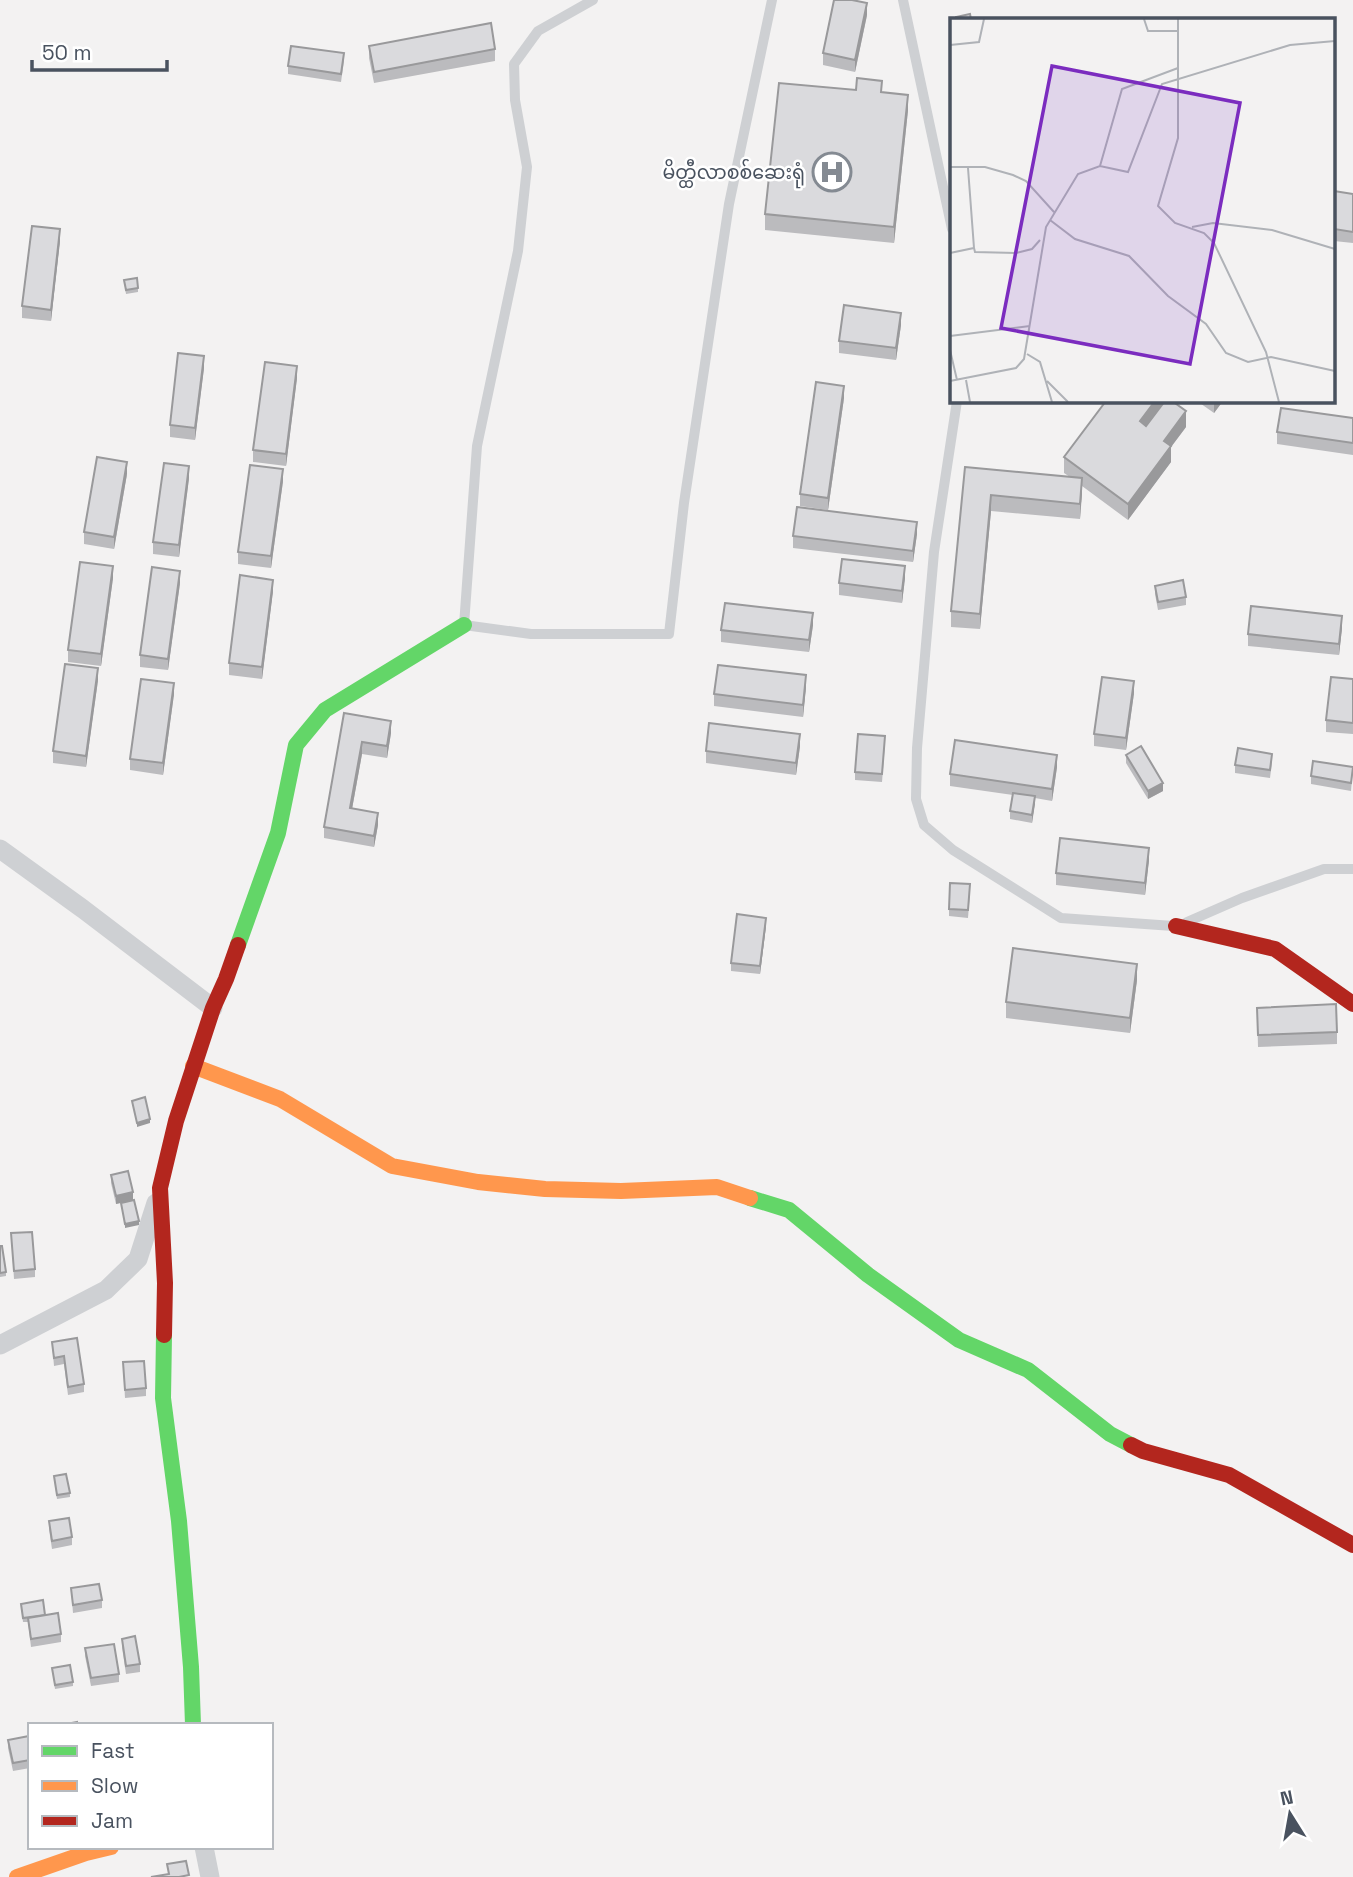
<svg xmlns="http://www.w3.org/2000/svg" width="1353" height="1877" viewBox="0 0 1353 1877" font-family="'Space Grotesk','Noto Sans Myanmar',sans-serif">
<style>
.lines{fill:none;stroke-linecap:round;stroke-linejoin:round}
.lane{stroke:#ced0d3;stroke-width:10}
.street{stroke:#ced0d3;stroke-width:19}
.fast{stroke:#63d668;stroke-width:16}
.slow{stroke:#ff974d;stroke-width:16}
.jam{stroke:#b3261e;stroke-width:16}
.wall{fill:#bbbbbe}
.shaded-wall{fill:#99999b}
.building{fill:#dadadd;stroke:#99999b;stroke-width:2}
.labels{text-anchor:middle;stroke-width:5;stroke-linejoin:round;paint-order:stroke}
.poi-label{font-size:19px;fill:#49525f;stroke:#fff;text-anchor:end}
.inset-road{fill:none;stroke:#afb2b7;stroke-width:2}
.view{fill:#7b2cbf;fill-opacity:0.15;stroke:#7b2cbf;stroke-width:3.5}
.inset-edge{fill:none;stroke:#49525f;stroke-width:3.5}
</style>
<rect width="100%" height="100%" fill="#f3f2f2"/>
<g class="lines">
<g class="lane">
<path d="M593 0 538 31 514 64 515 100 527 167 518 251 477 446 464 625 531 634H669L684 503 729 204 772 0"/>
<path d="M903 0 952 229"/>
<path d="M957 401 934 552 917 748 916 799 924 825 953 850 1061 918 1173 926"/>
<path d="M1187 922 1242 898 1324 869H1353"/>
</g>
<g class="street">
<path d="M0 849 83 909 213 1008"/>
<path d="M0 1345 106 1290 138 1259 156 1203"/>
<path d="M204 1847 210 1877"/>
</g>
<g class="fast">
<path d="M238 945 278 833 296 745 325 710 464 625"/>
<path d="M750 1198 789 1210 868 1275 959 1340 1028 1370 1110 1434 1131 1445"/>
<path d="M164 1335 163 1398 179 1521 191 1667 193 1725"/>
</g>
<g class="slow">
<path d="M193 1066 280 1099 392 1166 478 1182 545 1189 621 1191 717 1187 750 1198"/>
<path d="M17 1877 86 1853 111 1847"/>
</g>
<g class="jam">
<path d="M1176 926 1275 949 1353 1004"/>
<path d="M164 1335 165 1283 160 1188 176 1121 213 1008 226 979 238 945"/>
<path d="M1131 1445 1143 1451 1229 1475 1353 1545"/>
</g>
</g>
<g class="wall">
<path d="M867 15 855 72 823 65V53Z"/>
<path d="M369 46 495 49V61L374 83 369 58Z"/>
<path d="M344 61 341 82 288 74V66Z"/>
<path d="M882 92 908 110 894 243 765 230V214Z"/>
<path d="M1334 191 1353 194V243L1334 241Z"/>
<path d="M60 241 51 321 22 318V306Z"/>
<path d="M124 280 138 288V292L126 294Z"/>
<path d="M901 325 896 360 839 353V341Z"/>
<path d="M204 368 195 440 170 437V425Z"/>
<path d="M297 378 286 466 253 462V450Z"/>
<path d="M844 398 828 510 800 506V494Z"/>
<path d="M1197 401H1223L1214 413Z"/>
<path d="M1353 418V455L1277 444V432Z"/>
<path d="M1186 427 1171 447V462L1128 520 1082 486 1080 519 991 511 980 629 951 627V611L965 467 1070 477 1064 473V457Z"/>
<path d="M127 474 114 549 84 544V532Z"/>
<path d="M189 478 179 557 153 554V542Z"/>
<path d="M283 481 271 568 238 564V552Z"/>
<path d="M917 534 913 562 793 548V536Z"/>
<path d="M113 578 101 666 68 662V650Z"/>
<path d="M905 578 902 603 839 595V583Z"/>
<path d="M180 583 168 670 140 667V655Z"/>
<path d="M1155 586 1186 597V605L1158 610 1155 594Z"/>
<path d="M273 591 262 679 229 675V663Z"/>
<path d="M813 625 809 652 721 642V630Z"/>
<path d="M1342 628 1339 655 1248 646V634Z"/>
<path d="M1353 679V734L1326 732V720Z"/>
<path d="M98 680 86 767 53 763V751Z"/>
<path d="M806 687 803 717 714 706V694Z"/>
<path d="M1134 693 1126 750 1094 746V734Z"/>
<path d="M174 694 163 775 130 770V759Z"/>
<path d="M344 713 391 733 387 758 362 754 352 809 378 825 374 847 324 838V827Z"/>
<path d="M885 744 882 782 855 780V772Z"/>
<path d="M800 746 796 775 706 763V751Z"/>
<path d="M1126 755 1163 791 1148 799 1126 763Z"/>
<path d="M1272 762 1270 778 1235 773V765Z"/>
<path d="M1057 767 1052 801 1035 798 1032 823 1010 819V811L1013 795 950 786V774Z"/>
<path d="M1353 767 1351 791 1311 784V776Z"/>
<path d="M1149 860 1145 895 1056 885V873Z"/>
<path d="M970 892 968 918 949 916V909Z"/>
<path d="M766 926 760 974 731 971V963Z"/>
<path d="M1137 980 1130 1033 1006 1018V1002Z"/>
<path d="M1257 1008 1337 1032V1044L1258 1047Z"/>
<path d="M111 1175 133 1200 116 1204 111 1183Z"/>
<path d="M11 1233 35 1269V1277L14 1279Z"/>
<path d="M0 1246 6 1272V1276L0 1277Z"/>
<path d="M52 1342 84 1384V1392L68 1395 64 1364 54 1366Z"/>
<path d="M123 1362 146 1388V1396L125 1398Z"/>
<path d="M54 1476 70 1493V1497L57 1499Z"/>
<path d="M49 1521 72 1537V1545L52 1549 49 1529Z"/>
<path d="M71 1588 102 1600V1608L73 1613Z"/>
<path d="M21 1604 45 1615 61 1634V1642L31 1647 28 1622H23Z"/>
<path d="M122 1639 140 1664V1672L126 1674 122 1647Z"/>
<path d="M85 1648 119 1674V1682L91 1686 85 1656Z"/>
<path d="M52 1668 73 1682V1686L55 1689Z"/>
<path d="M8 1740H30V1768L13 1771 8 1748Z"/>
</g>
<g class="shaded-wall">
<path d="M867 3V15L855 72V60Z"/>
<path d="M908 95V110L894 243V227Z"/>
<path d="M60 229V241L51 321V310Z"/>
<path d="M901 313V325L896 360V348Z"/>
<path d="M204 356V368L195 440V428Z"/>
<path d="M297 366V378L286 466V454Z"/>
<path d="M844 386V398L828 510V498Z"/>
<path d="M1155 401H1167L1140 437V421Z"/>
<path d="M1214 401H1223L1214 413Z"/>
<path d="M1186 411V427L1171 447V462L1128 520V504L1164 441Z"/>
<path d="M127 462V474L114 549V537Z"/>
<path d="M189 466V478L179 557V545Z"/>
<path d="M283 469V481L271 568V556Z"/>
<path d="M1082 478V494L1080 519V504Z"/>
<path d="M991 495V511L980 629V614Z"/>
<path d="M917 522V534L913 562V551Z"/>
<path d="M113 566V578L101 666V654Z"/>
<path d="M905 566V578L902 603V591Z"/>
<path d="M180 571V583L168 670V659Z"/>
<path d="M273 580V591L262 679V667Z"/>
<path d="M813 613V625L809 652V640Z"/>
<path d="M1342 616V628L1339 655V644Z"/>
<path d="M98 668V680L86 767V756Z"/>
<path d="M806 675V687L803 717V705Z"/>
<path d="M1134 681V693L1126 750V738Z"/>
<path d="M174 683V694L163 775V763Z"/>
<path d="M391 721V733L387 758V746Z"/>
<path d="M800 734V746L796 775V763Z"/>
<path d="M362 742V754L350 820V808Z"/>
<path d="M1057 755V767L1052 801V789Z"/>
<path d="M1163 783V791L1148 799V791Z"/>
<path d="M1035 796V804L1032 823V815Z"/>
<path d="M378 813V825L374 847V836Z"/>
<path d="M1149 848V860L1145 895V883Z"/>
<path d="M766 918V926L760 974V966Z"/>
<path d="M1137 964V980L1130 1033V1018Z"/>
<path d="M150 1119V1123L137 1127V1123Z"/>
<path d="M133 1192V1200L116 1204V1196Z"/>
<path d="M139 1221V1225L125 1228V1224Z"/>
</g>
<g class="building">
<path d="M834 0H852L867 3 855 60 823 53Z"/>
<path d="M970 14 971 19H956V17Z"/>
<path d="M491 23 495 49 374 72 369 46Z"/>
<path d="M291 46 344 53 341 74 288 66Z"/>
<path d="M857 78 882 81 881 92 908 95 894 227 765 214 779 83 856 90Z"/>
<path d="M1334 191 1353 194V232L1334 229Z"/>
<path d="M32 226 60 229 51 310 22 306Z"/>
<path d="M137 278 138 288 126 290 124 280Z"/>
<path d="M844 305 901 313 896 348 839 341Z"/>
<path d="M178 353 204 356 195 428 170 425Z"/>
<path d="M265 362 297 366 286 454 253 450Z"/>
<path d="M816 382 844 386 828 498 800 494Z"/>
<path d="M1106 401H1155L1140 421 1146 426 1165 401H1172L1186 411 1164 441 1171 446 1128 504 1064 457Z"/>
<path d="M1281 408 1353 418V443L1277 432Z"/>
<path d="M97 457 127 462 114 537 84 532Z"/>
<path d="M164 463 189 466 179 545 153 542Z"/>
<path d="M250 465 283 469 271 556 238 552Z"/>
<path d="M965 467 1082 478 1080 504 991 495 980 614 951 611Z"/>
<path d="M797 507 917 522 913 551 793 536Z"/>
<path d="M842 559 905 566 902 591 839 583Z"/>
<path d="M80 562 113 566 101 654 68 650Z"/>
<path d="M152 567 180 571 168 659 140 655Z"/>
<path d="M240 575 273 580 262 667 229 663Z"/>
<path d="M1183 580 1186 597 1158 602 1155 586Z"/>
<path d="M725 603 813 613 809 640 721 630Z"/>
<path d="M1251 606 1342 616 1339 644 1248 634Z"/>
<path d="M65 664 98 668 86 756 53 751Z"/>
<path d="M718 665 806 675 803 705 714 694Z"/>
<path d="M1102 677 1134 681 1126 738 1094 734Z"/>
<path d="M1331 677 1353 679V723L1326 720Z"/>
<path d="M141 679 174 683 163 763 130 759Z"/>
<path d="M344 713 391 721 387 746 362 742 350 808 378 813 374 836 324 827Z"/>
<path d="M709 723 800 734 796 763 706 751Z"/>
<path d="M858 734 885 736 882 774 855 772Z"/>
<path d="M955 740 1057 755 1052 789 950 774Z"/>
<path d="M1141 746 1163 783 1148 791 1126 755Z"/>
<path d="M1238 748 1272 754 1270 770 1235 765Z"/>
<path d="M1313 761 1353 767 1351 783 1311 776Z"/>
<path d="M1013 793 1035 796 1032 815 1010 811Z"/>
<path d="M1060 838 1149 848 1145 883 1056 873Z"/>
<path d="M950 883 970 884 968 910 949 909Z"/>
<path d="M737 914 766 918 760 966 731 963Z"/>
<path d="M1013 948 1137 964 1130 1018 1006 1002Z"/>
<path d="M1336 1004 1337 1032 1258 1035 1257 1008Z"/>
<path d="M145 1097 150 1119 137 1123 132 1101Z"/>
<path d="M128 1171 133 1192 116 1196 111 1175Z"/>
<path d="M134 1200 139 1221 125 1224 121 1203Z"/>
<path d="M32 1232 35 1269 14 1271 11 1233Z"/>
<path d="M0 1246H2L6 1272 0 1273Z"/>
<path d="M77 1338 84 1384 68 1387 64 1356 54 1358 52 1342Z"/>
<path d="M144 1361 146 1388 125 1390 123 1362Z"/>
<path d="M66 1474 70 1493 57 1495 54 1476Z"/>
<path d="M69 1518 72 1537 52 1541 49 1521Z"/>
<path d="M99 1584 102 1600 73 1605 71 1588Z"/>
<path d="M43 1600 45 1615 23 1618 21 1604Z"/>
<path d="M58 1613 61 1634 31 1639 28 1618Z"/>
<path d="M135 1636 140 1664 126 1666 122 1639Z"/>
<path d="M114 1644 119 1674 91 1678 85 1648Z"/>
<path d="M70 1665 73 1682 55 1685 52 1668Z"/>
<path d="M77 1722V1725H61Z"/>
<path d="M29 1736 30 1760 13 1763 8 1740Z"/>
<path d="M186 1861 189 1875 179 1877H151L169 1874 167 1864Z"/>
</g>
<defs>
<symbol id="hospital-ring" viewBox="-11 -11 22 22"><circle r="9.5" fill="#fff" stroke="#848a92" stroke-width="1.5"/><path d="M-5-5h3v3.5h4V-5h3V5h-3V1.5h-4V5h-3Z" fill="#848a92"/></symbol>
</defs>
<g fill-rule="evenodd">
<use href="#hospital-ring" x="810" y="150" width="44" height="44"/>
</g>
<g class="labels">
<g class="poi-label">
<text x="805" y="179">မိတ္ထီလာစစ်ဆေးရုံ</text>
</g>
</g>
<g transform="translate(950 18)">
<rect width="385" height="385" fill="#f3f2f2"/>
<path class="inset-road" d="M194 1 198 13H228M228 1V120L208 188 225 205 254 215 264 225 316 334 329 384M0 27 29 24 34 1M150 148 172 71 228 50M0 149H35L63 157 76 163 104 194M18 150 24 230M100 202 125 221 179 238 218 278 256 306 276 335 298 344 321 339 385 353M242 209 263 205 322 212 385 231M0 235 24 230 25 234 66 235 82 231 90 222M0 318 80 308M0 332 7 362M77 336 90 344 102 384M16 362 20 384M0 363 66 350 74 341 96 209 128 156 150 148 178 154 212 66 340 27 385 23M97 363 118 384"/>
<path class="view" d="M102 48 290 85 240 346 51 310Z"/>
<rect width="385" height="385" class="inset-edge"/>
</g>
<rect x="28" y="1723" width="245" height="126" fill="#ffffff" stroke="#b6babf" stroke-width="2"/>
<rect x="42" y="1746" width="35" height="10" fill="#63d668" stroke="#b6babf" stroke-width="2"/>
<text x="91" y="1758" font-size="21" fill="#49525f">Fast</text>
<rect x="42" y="1781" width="35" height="10" fill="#ff974d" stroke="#b6babf" stroke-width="2"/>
<text x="91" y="1793" font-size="21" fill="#49525f">Slow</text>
<rect x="42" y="1816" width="35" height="10" fill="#b3261e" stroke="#b6babf" stroke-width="2"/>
<text x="91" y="1828" font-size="21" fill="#49525f">Jam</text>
<g transform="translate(1290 1814) rotate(349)" stroke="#ffffff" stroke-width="5" paint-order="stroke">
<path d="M0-5L12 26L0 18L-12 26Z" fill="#49525f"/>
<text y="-10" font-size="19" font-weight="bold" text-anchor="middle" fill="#49525f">N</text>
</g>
<path d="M32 60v10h135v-10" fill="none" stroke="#49525f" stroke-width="3.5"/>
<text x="42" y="60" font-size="21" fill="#49525f" stroke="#ffffff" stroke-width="5" paint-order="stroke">50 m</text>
</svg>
